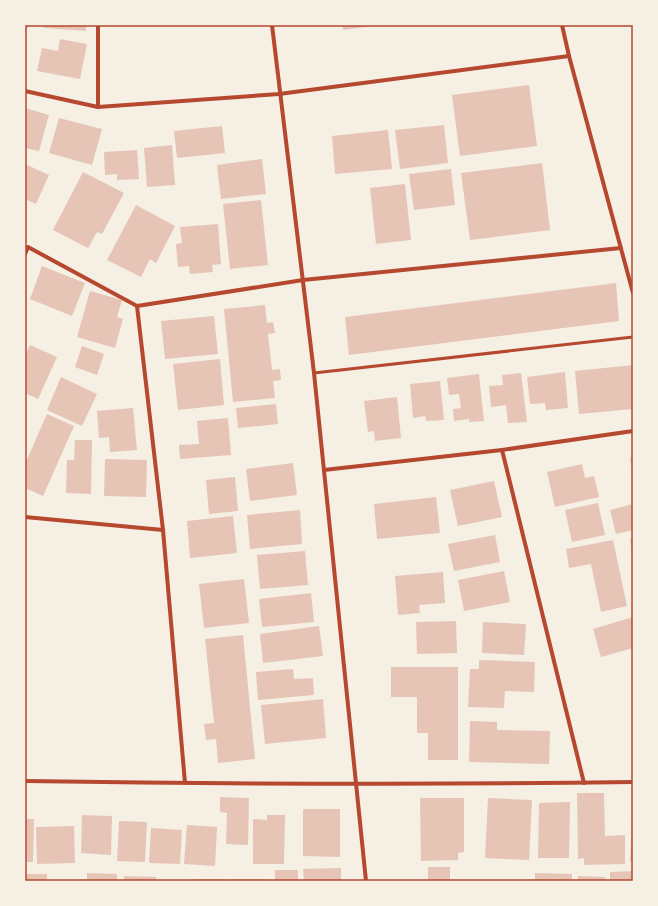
<svg xmlns="http://www.w3.org/2000/svg" width="658" height="906" viewBox="0 0 658 906" font-family="'PT Serif',serif">
<style>
.building{fill:#e6c5b7}
.lines{fill:none;stroke-linecap:round;stroke-linejoin:round}
.service{stroke:#b5482f;stroke-width:3}
.minor{stroke:#b5482f;stroke-width:4}
.neatline{fill:none;stroke:#b5482f;stroke-width:1.5}
</style>
<rect width="100%" height="100%" fill="#f6efe4"/>
<g class="building">
<path d="M25 25H28L26 35H25Z"/>
<path d="M45 25H86V31L44 28Z"/>
<path d="M342 25H373V26L343 30Z"/>
<path d="M60 39 87 44 80 79 37 71 42 48 58 51Z"/>
<path d="M529 85 537 146 460 156 452 95Z"/>
<path d="M25 108 49 115 39 151 25 148Z"/>
<path d="M59 118 102 129 92 165 49 153Z"/>
<path d="M444 125 448 163 400 169 395 130Z"/>
<path d="M222 126 225 153 177 158 174 131Z"/>
<path d="M388 130 392 169 335 174 332 136Z"/>
<path d="M172 145 175 185 147 187 144 148Z"/>
<path d="M137 150 139 179 117 180V174L105 175 104 152Z"/>
<path d="M262 159 266 194 221 199 217 165Z"/>
<path d="M542 163 550 230 470 240 461 173Z"/>
<path d="M25 164 49 175 36 204 25 199Z"/>
<path d="M451 169 455 205 414 210 409 174Z"/>
<path d="M83 172 124 193 102 234 97 232 88 248 53 230Z"/>
<path d="M405 184 411 240 376 244 370 188Z"/>
<path d="M261 200 268 265 230 269 223 204Z"/>
<path d="M136 205 175 226 156 263 150 259 141 277 107 260Z"/>
<path d="M218 224 221 264 212 265 213 272 190 274 189 266 178 267 176 244 182 243 180 227Z"/>
<path d="M42 266 85 283 72 316 30 299Z"/>
<path d="M616 283 619 321 349 355 345 317Z"/>
<path d="M90 291 122 300 117 317 123 319 115 348 77 337Z"/>
<path d="M265 305 267 323 273 322 275 333 268 334 272 370 280 369 281 380 273 381 275 398 233 402 224 309Z"/>
<path d="M214 316 218 354 165 359 161 321Z"/>
<path d="M30 345 57 357 38 399 25 393V356Z"/>
<path d="M82 346 104 354 97 375 75 367Z"/>
<path d="M220 359 224 405 178 410 173 364Z"/>
<path d="M633 365V409L579 414 575 371Z"/>
<path d="M565 372 568 408 546 410 545 403 530 404 527 377Z"/>
<path d="M521 373 527 422 508 423 506 405 491 407 489 386 503 385 502 375Z"/>
<path d="M479 374 484 421 469 422V419L454 421 453 409 461 408 459 394 449 395 447 378Z"/>
<path d="M61 377 97 394 82 426 47 410Z"/>
<path d="M440 381 444 420 426 421 425 416 413 418 410 384Z"/>
<path d="M397 397 401 438 375 441 374 431 368 432 364 401Z"/>
<path d="M276 404 278 424 238 428 236 408Z"/>
<path d="M133 408 137 450 110 452 109 437 99 438 97 411Z"/>
<path d="M47 414 74 426 43 496 25 488V464Z"/>
<path d="M228 418 231 455 180 459 179 445 199 444 197 421Z"/>
<path d="M75 440H92L91 494 66 493 67 460H74Z"/>
<path d="M630 457H633V469H632Z"/>
<path d="M105 459 147 460 146 497 104 496Z"/>
<path d="M293 463 297 495 250 501 246 469Z"/>
<path d="M582 464 585 478 594 476 599 497 555 507 547 472Z"/>
<path d="M235 477 238 511 209 514 206 480Z"/>
<path d="M494 481 502 517 458 526 450 490Z"/>
<path d="M436 497 440 533 377 539 374 504Z"/>
<path d="M598 503 605 535 572 542 565 510Z"/>
<path d="M633 504V530L616 534 610 510Z"/>
<path d="M300 510 302 544 250 549 247 515Z"/>
<path d="M233 516 237 553 190 558 187 521Z"/>
<path d="M495 535 500 562 454 571 448 544Z"/>
<path d="M630 539H633V552H632Z"/>
<path d="M613 540 627 606 601 612 591 564 569 568 566 549Z"/>
<path d="M305 551 308 585 260 589 257 555Z"/>
<path d="M504 571 510 602 464 611 458 580Z"/>
<path d="M443 572 445 603 419 605 420 613 398 615 395 576Z"/>
<path d="M244 579 249 623 204 628 199 584Z"/>
<path d="M311 593 314 622 262 627 259 599Z"/>
<path d="M633 617V648L601 657 593 629Z"/>
<path d="M456 621 457 653 417 654 416 622Z"/>
<path d="M483 622 526 624 524 655 482 653Z"/>
<path d="M319 626 323 656 263 663 260 634Z"/>
<path d="M243 635 255 759 218 763 216 739 206 740 204 724 214 723 205 639Z"/>
<path d="M479 660 535 662 534 692 505 691 504 708 468 707 470 669H479Z"/>
<path d="M391 667H458V760H428V733H417V697H391Z"/>
<path d="M293 669 294 679 313 678 314 695 258 700 256 672Z"/>
<path d="M323 699 326 738 265 744 261 705Z"/>
<path d="M470 721 497 722V730L550 731 549 764 469 762Z"/>
<path d="M577 793H604L605 836 625 835V864L584 865V858L578 859Z"/>
<path d="M220 797 249 798 248 845 226 844 227 813 220 812Z"/>
<path d="M420 798H464V852L458 853V860L421 861Z"/>
<path d="M488 798 532 800 529 860 485 858Z"/>
<path d="M570 802 569 858H538L539 803Z"/>
<path d="M303 809H340V857L303 856Z"/>
<path d="M82 815 112 816 111 855 81 853Z"/>
<path d="M267 815H285L284 864H253V819L267 820Z"/>
<path d="M25 819H34L33 862H25Z"/>
<path d="M632 820H633V861H630Z"/>
<path d="M119 821 147 822 145 862 117 861Z"/>
<path d="M187 825 217 827 215 866 184 864Z"/>
<path d="M74 826 75 863 37 864 36 827Z"/>
<path d="M151 828 182 830 180 864 149 863Z"/>
<rect x="428" y="867" width="22" height="14"/>
<path d="M341 868V881H304L303 869Z"/>
<rect x="275" y="870" width="23" height="11"/>
<path d="M633 871V881H610V872Z"/>
<path d="M87 873 117 874V881H87Z"/>
<path d="M535 873 572 874V881H535Z"/>
<rect x="25" y="874" width="22" height="7"/>
<path d="M124 876 156 877V881H124Z"/>
<path d="M578 876 605 877V881H578Z"/>
<path d="M196 879H225L224 881H196Z"/>
<rect x="230" y="879" width="37" height="2"/>
</g>
<g class="lines">
<path class="service" d="M314 373 633 337"/>
<g class="minor">
<path d="M272 25 314 373 366 881"/>
<path d="M562 25 569 56 633 293"/>
<path d="M25 91 98 107 279 94 569 56"/>
<path d="M98 107V25"/>
<path d="M25 254 28 247 137 306"/>
<path d="M502 450 584 783"/>
<path d="M324 470 502 450 633 431"/>
<path d="M25 517 163 530"/>
<path d="M25 781C228 784 430 785 633 782"/>
<path d="M185 783 163 530 137 306 303 280 621 248"/>
</g>
</g>
<rect width="658" height="906" fill="none" stroke="#f6efe4" stroke-width="52"/>
<rect x="26" y="26" width="606" height="854" class="neatline"/>
</svg>
